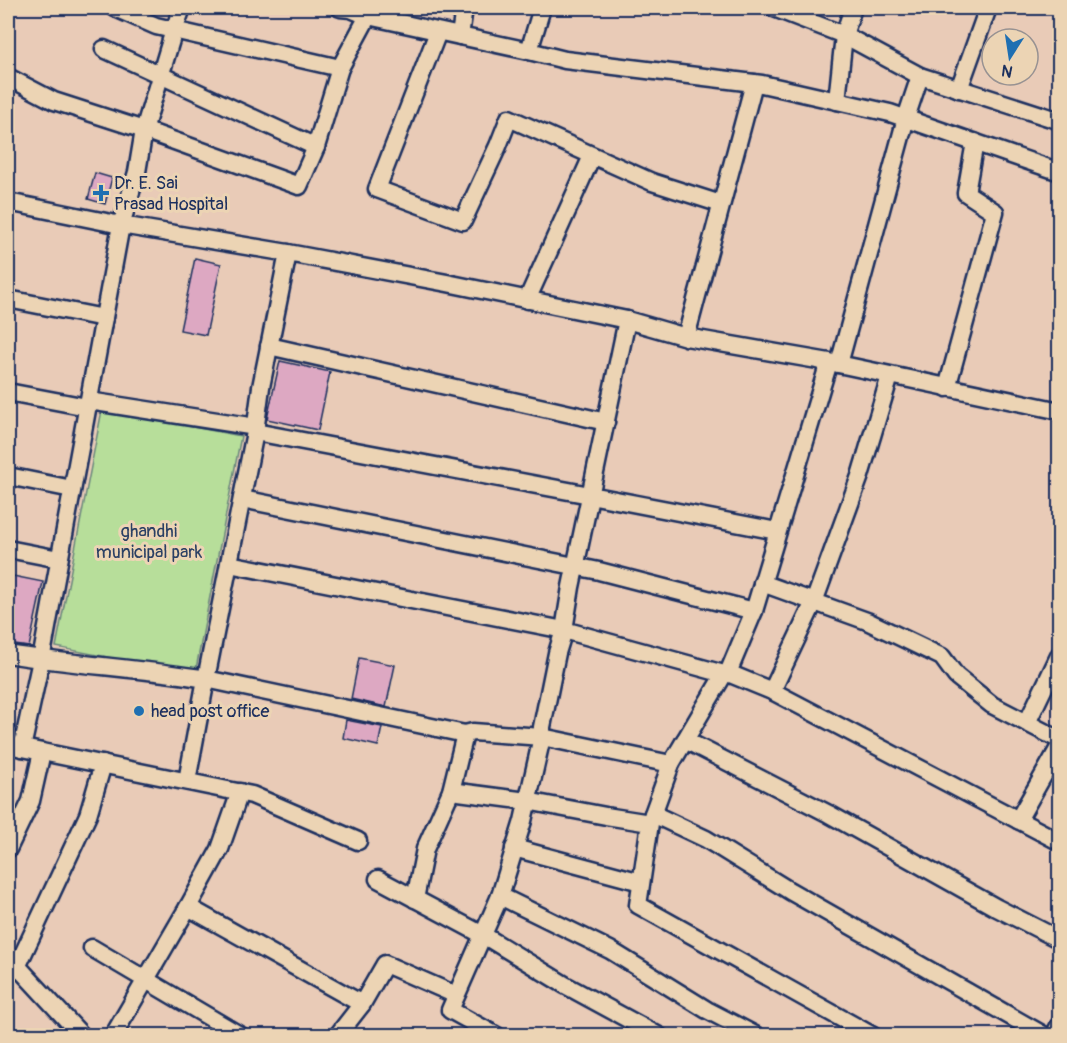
<svg xmlns="http://www.w3.org/2000/svg" width="1067" height="1043" viewBox="0 0 1067 1043" font-family="Pangolin,sans-serif">
<style>
.park{fill:#b7de9a;stroke:#69867c;stroke-width:1.5}
.building{fill:#dda8c2;stroke:#1b2f5e;stroke-width:1.5}
.lines{fill:none;stroke-linecap:round;stroke-linejoin:round}
.minor-casing{stroke:#1b2f5e;stroke-width:21}
.minor{stroke:#ecd4b4;stroke-width:16}
.poi-dot{fill:#1f6fb2;stroke:#ecd4b4;stroke-width:2}
.labels{text-anchor:middle;stroke-width:6;stroke-linejoin:round;paint-order:stroke}
.poi-label{font-size:18px;fill:#1b2f5e;stroke:#ecd4b4;text-anchor:start}
.park-label{font-size:18px;fill:#2b4064;stroke:#ecd4b4}
</style>
<rect width="100%" height="100%" fill="#e9cbb7"/>
<filter id="ink" filterUnits="userSpaceOnUse"><feTurbulence type="fractalNoise" baseFrequency=".0167" numOctaves="2"/><feDisplacementMap in="SourceGraphic" scale="12" xChannelSelector="R" yChannelSelector="G"/><feConvolveMatrix kernelMatrix="1 2 1 2 8 2 1 2 1" color-interpolation-filters="sRGB"/></filter>
<g filter="url(#ink)">
<path class="park" d="M102 410 241 436 195 674 56 647Z"/>
<g class="building">
<path d="M95 173 112 178 105 204 88 199Z"/>
<path d="M195 258 221 264 206 335 180 330Z"/>
<path d="M280 361 330 372 318 430 267 419Z"/>
<path d="M8 575 43 582 29 647 8 644Z"/>
<path d="M359 658 395 665 386 707 351 699Z"/>
<path d="M346 720 382 727 378 746 343 738Z"/>
</g>
<g class="lines">
<defs>
<g id="minor">
<path d="M115 8 156 26 340 68 368 16"/>
<path d="M340 8 351 9 368 16 529 51 565 60 762 84 890 113 1060 172"/>
<path d="M774 8 844 35 920 76 1060 121"/>
<path d="M438 32 377 189 463 221 498 146 509 118 652 182 721 204"/>
<path d="M460 36 464 8"/>
<path d="M104 49 316 147"/>
<path d="M529 51 542 8"/>
<path d="M8 77 54 101 144 130 299 186 316 147 340 68"/>
<path d="M959 89 988 8"/>
<path d="M837 101 844 35 853 8"/>
<path d="M8 202 121 225 288 253 447 283 627 320 686 337 829 362 1060 411"/>
<path d="M288 253 261 387 255 432 206 679 465 734 473 732 542 737 671 764"/>
<path d="M8 299 104 318"/>
<path d="M527 300 592 156"/>
<path d="M686 337 754 83"/>
<path d="M269 346 606 422"/>
<path d="M839 364 906 118 920 76"/>
<path d="M947 388 995 212 966 193 975 142"/>
<path d="M8 392 87 407"/>
<path d="M89 401 256 427"/>
<path d="M255 432 590 495 777 531"/>
<path d="M8 476 72 489"/>
<path d="M242 499 599 571 754 611"/>
<path d="M8 549 59 559"/>
<path d="M229 564 564 630 724 674 728 673 772 691 1060 842"/>
<path d="M762 583 867 621 942 657 956 676 992 705 1060 740"/>
<path d="M8 654C73 665 140 668 206 679L187 781"/>
<path d="M728 673 754 611 829 362"/>
<path d="M772 691 814 602 860 476 890 376"/>
<path d="M1027 723 1060 654"/>
<path d="M685 740 829 814 997 908 1060 940"/>
<path d="M8 745 252 795 358 841"/>
<path d="M22 748 41 660 121 225 137 172 144 130 174 30 182 8"/>
<path d="M451 791 527 801 606 816 650 823 638 905 873 1036"/>
<path d="M653 814 706 839 790 891 1045 1036"/>
<path d="M1018 820 1060 746"/>
<path d="M650 822 671 764 724 674"/>
<path d="M514 848 641 882"/>
<path d="M8 849 31 801 42 752"/>
<path d="M378 879 483 935 565 985 659 1036"/>
<path d="M500 896 610 950 707 1010 757 1036"/>
<path d="M415 899 425 849 451 791 465 734"/>
<path d="M188 907 220 849 240 792"/>
<path d="M92 948 241 1036"/>
<path d="M8 956 82 1036"/>
<path d="M17 967 88 815 103 764"/>
<path d="M113 1036 188 907 362 1004 385 964 456 995"/>
<path d="M337 1036 362 1004"/>
<path d="M497 1036 450 1010 500 896 523 821 542 737V727L557 653 564 630 571 587 627 320"/>
<path d="M1054 1036 1060 1024"/>
</g>
</defs>
<use href="#minor" class="minor-casing"/>
<use href="#minor" class="minor"/>
</g>
</g>
<g class="poi-dot">
<path d="M98 184h6v6h6v6h-6v6h-6v-6h-6v-6h6z"/>
<circle cx="139" cy="711" r="6"/>
</g>
<g class="labels">
<g class="poi-label">
<text x="114" y="189">Dr. E. Sai<tspan x="114" dy="21">Prasad Hospital</tspan></text>
<text x="151" y="717">head post office</text>
</g>
<g class="park-label">
<text x="149" y="537">ghandhi<tspan x="149" dy="21">municipal park</tspan></text>
</g>
</g>
<rect width="1067" height="1043" fill="none" stroke="#ecd4b4" stroke-width="30"/>
<rect x="15" y="15" width="1037" height="1013" fill="none" stroke="#1b2f5e" stroke-width="2" filter="url(#ink)"/>
<g transform="translate(1010 57) rotate(192)"><circle r="28" fill="#ecd4b4" stroke="#989292" stroke-width="1.5"/>
<path d="M0-4.5L10 22L0 15L-10 22Z" fill="#1f6fb2"/>
<text y="-9" font-size="16" font-weight="bold" text-anchor="middle" fill="#1b2f5e">N</text>
</g>
</svg>
